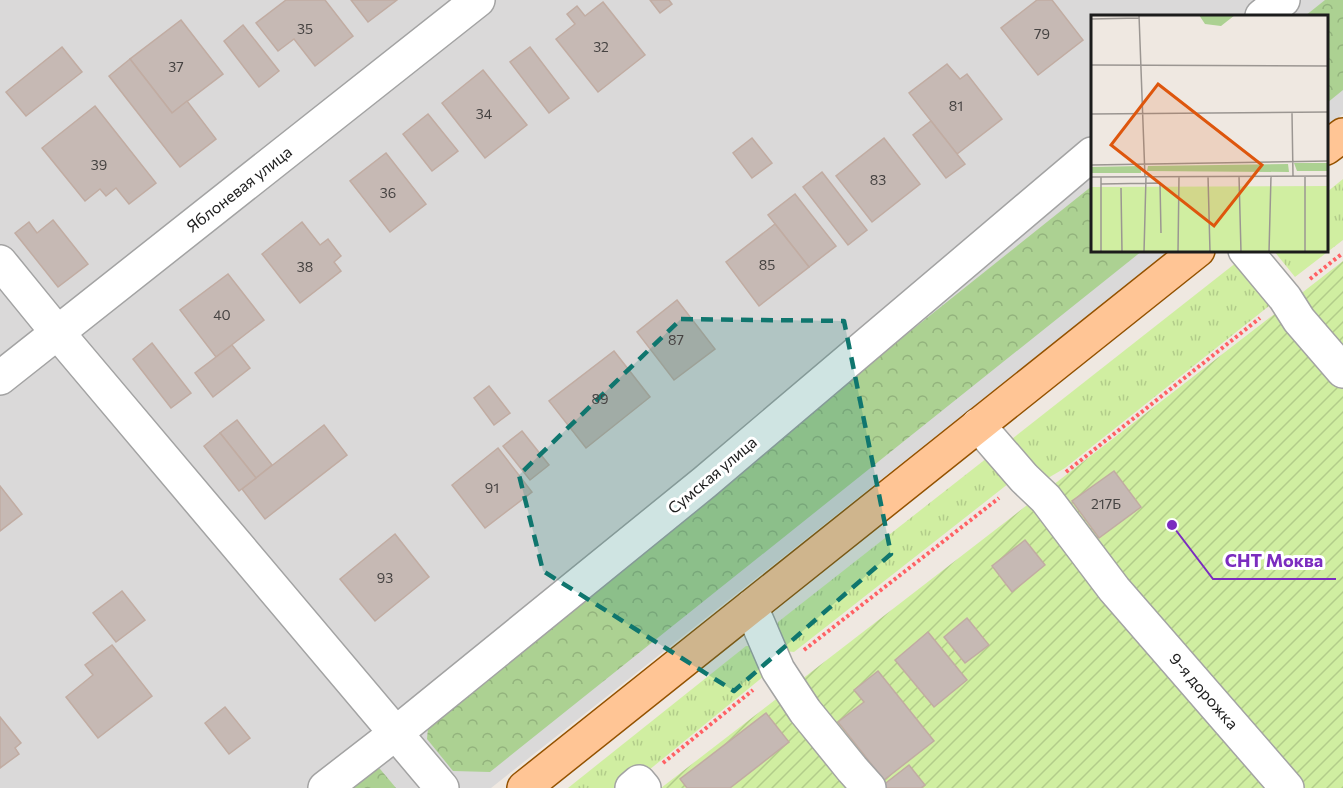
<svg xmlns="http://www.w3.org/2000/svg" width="1343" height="788" viewBox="0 0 1343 788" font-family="Commissioner,sans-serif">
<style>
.residential{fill:#dad9d9}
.grass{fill:url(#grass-tufts)}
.forest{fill:url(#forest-crowns)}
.garden{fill:url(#garden-furrows)}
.building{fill:#c6b9b4;stroke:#c1aca2;stroke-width:1.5}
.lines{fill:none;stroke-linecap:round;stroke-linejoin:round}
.minor-casing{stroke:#a3a3a3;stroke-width:36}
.major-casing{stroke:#945200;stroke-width:36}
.path{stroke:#ff6164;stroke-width:4;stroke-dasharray:3 3;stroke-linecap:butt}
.minor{stroke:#fff;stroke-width:33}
.major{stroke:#ffc595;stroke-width:33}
.marked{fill:#0f766e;fill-opacity:0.2;stroke:#0f766e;stroke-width:4.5;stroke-dasharray:12 8;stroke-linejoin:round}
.labels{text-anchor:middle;stroke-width:6;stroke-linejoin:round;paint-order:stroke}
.number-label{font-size:14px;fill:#464342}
.street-label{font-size:16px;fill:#1c1c1c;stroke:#fff}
.inset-road{fill:none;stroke:#9b9692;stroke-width:1.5}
.view{fill:#de560d;fill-opacity:0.15;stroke:#de560d;stroke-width:3}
.inset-edge{fill:none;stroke:#1c1c1c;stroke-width:3}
.leader{fill:none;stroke:#7b2cbf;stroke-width:2}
.callout-dot{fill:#7b2cbf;stroke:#fff;stroke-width:2}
.callout-label{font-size:18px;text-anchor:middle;font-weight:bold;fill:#7b2cbf;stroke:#fff;stroke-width:6;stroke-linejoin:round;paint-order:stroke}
</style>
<defs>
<pattern id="grass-tufts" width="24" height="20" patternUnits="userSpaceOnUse" patternTransform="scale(1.5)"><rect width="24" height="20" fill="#d0eea1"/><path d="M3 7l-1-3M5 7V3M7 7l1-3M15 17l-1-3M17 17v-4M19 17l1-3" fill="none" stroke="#b2cc8a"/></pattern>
<pattern id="forest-crowns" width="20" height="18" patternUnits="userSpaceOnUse" patternTransform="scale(1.5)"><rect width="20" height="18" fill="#acd192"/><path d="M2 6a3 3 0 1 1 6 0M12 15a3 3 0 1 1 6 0" fill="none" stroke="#93b37d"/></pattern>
<pattern id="garden-furrows" width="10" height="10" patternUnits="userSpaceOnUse" patternTransform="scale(1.5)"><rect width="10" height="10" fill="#d0eea1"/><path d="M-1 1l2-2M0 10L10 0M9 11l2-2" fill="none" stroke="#b2cc8a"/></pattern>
</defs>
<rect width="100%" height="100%" fill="#efe8e1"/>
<path class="residential" d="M0 0H1343V114L1327 127 1326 16H1092V250L1170 251 491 788H0Z"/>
<g class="grass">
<path d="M1343 179V240L1295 277 1274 251 1326 250 1327 192Z"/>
<path d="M1237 262 1267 287 1269 306 1065 468 1043 481 1008 442Z"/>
<path d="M987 458 1013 480 794 652 785 651 776 631 778 622Z"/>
<path d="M746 646H757L769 672 627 788H568Z"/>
</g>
<g class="forest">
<path d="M1325 0H1343V90L1327 103 1326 16H1305Z"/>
<path d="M1092 186V250L1142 251 490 772 453 771 427 739 429 716Z"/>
<path d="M375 763 396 788H344Z"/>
</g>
<path class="garden" d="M1343 261V788H661Z"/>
<g class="building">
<path d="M286 0H325L353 36 315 66 294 39 278 51 256 23Z"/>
<path d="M351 0H397L368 22Z"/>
<path d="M650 0H669L672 4 660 13Z"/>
<path d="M1037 0H1052L1083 40 1038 75 1001 28Z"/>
<path d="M603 2 645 55 598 92 556 39 575 24 567 14 577 6 585 16Z"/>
<path d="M181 20 223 74 172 113 130 59Z"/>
<path d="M243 25 279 71 259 87 224 41Z"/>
<path d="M62 47 82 72 26 116 6 92Z"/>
<path d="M530 47 569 98 549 113 510 62Z"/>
<path d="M130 59 172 113 187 101 216 139 180 167 109 76Z"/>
<path d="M947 64 960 79 967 74 1002 119 957 154 909 93Z"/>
<path d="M483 70 527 125 485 158 442 103Z"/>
<path d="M95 106 156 183 129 204 116 188 106 196 100 189 85 201 42 148Z"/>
<path d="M428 114 458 151 432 171 403 134Z"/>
<path d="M931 121 965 164 946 178 913 135Z"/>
<path d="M752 138 772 163 752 178 733 153Z"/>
<path d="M884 138 920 184 872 222 836 176Z"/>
<path d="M386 153 426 204 390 232 350 181Z"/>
<path d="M822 172 867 230 848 245 803 187Z"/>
<path d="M795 194 836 246 809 267 768 215Z"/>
<path d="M53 220 88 264 58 287 15 233 29 222 37 233Z"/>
<path d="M302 222 320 245 328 239 341 256 334 262 341 271 300 303 262 254Z"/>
<path d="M775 224 809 267 759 306 726 262Z"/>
<path d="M228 274 264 320 216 357 180 310Z"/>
<path d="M677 300 715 349 674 380 637 332Z"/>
<path d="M152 343 191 393 171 408 133 359Z"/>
<path d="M232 345 250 368 213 397 195 373Z"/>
<path d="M614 351 650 397 586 448 549 401Z"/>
<path d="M489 386 510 413 494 425 474 398Z"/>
<path d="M237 420 272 465 256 478 220 433Z"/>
<path d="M324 425 347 455 265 519 242 489Z"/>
<path d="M522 431 549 465 530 480 503 446Z"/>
<path d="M220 433 256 478 239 491 204 446Z"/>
<path d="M498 448 532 492 485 528 452 485Z"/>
<path d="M1114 471 1141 507 1099 538 1072 501Z"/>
<path d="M0 486 22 514 0 531Z"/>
<path d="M395 534 429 577 375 621 340 579Z"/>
<path d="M1025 540 1045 565 1012 592 992 566Z"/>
<path d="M122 591 145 620 116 642 93 613Z"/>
<path d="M967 618 989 645 965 663 944 637Z"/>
<path d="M928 632 967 680 934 707 895 660Z"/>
<path d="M112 645 152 696 98 738 66 697 93 675 85 665Z"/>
<path d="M878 671 934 741 884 780 838 722 864 702 854 690Z"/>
<path d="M225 707 250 738 229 754 205 723Z"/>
<path d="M766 713 789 742 730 788H687L680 779Z"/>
<path d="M0 717 21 743 15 748 19 754 0 768Z"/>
<path d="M909 765 925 785 921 788H884L882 786Z"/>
</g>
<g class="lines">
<defs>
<g id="minor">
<path d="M1262 16 1283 0"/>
<path d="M1245 250 1285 298 1299 320 1343 371"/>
<path d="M0 262 57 332 442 788"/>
<path d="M0 378 478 0"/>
<path d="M978 425 1024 478 1046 499 1114 589 1287 788"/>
<path d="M751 607 778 670 805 711 852 769 869 788"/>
<path d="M325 788 396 733 705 482 1092 154"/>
<path d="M632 788 639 782 644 788"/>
</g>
<g id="major">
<path d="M1326 148 1343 135"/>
<path d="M524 788 1198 250"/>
</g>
</defs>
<use href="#minor" class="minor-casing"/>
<use href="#major" class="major-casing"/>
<g class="path">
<path d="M1310 279 1343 253"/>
<path d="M1066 472 1260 318"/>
<path d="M804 650 999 498"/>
<path d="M663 763 753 690"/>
</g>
<use href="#minor" class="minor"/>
<use href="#major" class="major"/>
</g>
<path class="marked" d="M681 319 844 321 891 554 734 691 543 571 519 475Z"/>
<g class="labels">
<g class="number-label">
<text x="305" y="34">35</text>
<text x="1042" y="39">79</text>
<text x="601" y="52">32</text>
<text x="176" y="72">37</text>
<text x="956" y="111">81</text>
<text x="484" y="119">34</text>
<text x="99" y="170">39</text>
<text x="878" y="185">83</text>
<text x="388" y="198">36</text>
<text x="767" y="270">85</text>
<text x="305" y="272">38</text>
<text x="222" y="320">40</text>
<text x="676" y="345">87</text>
<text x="600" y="404">89</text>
<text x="492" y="493">91</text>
<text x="1106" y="509">217Б</text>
<text x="385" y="583">93</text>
</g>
<g class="street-label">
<text transform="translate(239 189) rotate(-38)" y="6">Яблоневая улица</text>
<text transform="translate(712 475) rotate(-40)" y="6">Сумская улица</text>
<text transform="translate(1204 691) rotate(49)" y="6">9-я дорожка</text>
</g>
</g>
<g transform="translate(1091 15)">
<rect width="237" height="237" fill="#efe8e1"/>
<path d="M108 0 128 1 144 0 130 11 114 9ZM203 148H237V156H206ZM197 149 198 157 56 156 57 151ZM50 151V158H0V152Z" fill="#acd192"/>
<path d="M237 171V237H0V172Z" fill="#d0eea1"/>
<path class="inset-road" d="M48 0 54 162M0 4 48 3M0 50 237 51M201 98 202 161M0 99 237 97M0 150 237 146M117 161 119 237M148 161 150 237M0 162 237 161M10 169 69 168 70 218M30 173 31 237M10 237V162M53 237 55 162M87 237 88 162M178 237 180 161M214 237V161"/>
<path class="view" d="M67 69 171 150 123 211 20 130Z"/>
<rect width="237" height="237" class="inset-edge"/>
</g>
<path class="leader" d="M1172 525L1213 579H1336"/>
<circle class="callout-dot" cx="1172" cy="525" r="6"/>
<g class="callout-label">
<text x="1274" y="567">СНТ Моква</text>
</g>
</svg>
